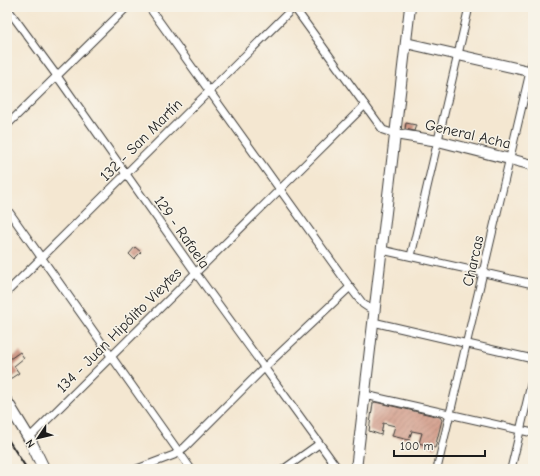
<svg xmlns="http://www.w3.org/2000/svg" width="540" height="476" viewBox="0 0 540 476" font-family="'Comic Neue',sans-serif">
<style>
.building{fill:url(#building-hatch)}
.lines{fill:none;stroke-linecap:round;stroke-linejoin:round}
.street-casing{stroke:#3c3a37;stroke-width:9}
.secondary-casing{stroke:#3c3a37;stroke-width:12}
.primary-casing{stroke:#3c3a37;stroke-width:13}
.street{stroke:#fff;stroke-width:7}
.secondary{stroke:#fff;stroke-width:10}
.primary{stroke:#fff;stroke-width:11}
.rail{stroke:#1c1c1c;stroke-width:2}
.labels{text-anchor:middle;stroke-width:3;stroke-linejoin:round;paint-order:stroke}
.street-label{font-size:15px;fill:#1c1c1c;stroke:#f7f3e8}
</style>
<defs>
<pattern id="building-hatch" width="6" height="6" patternUnits="userSpaceOnUse"><rect width="6" height="6" fill="#d09684"/><path d="M-1 1l2-2M0 6l6-6M5 7l2-2" fill="none" stroke="#a87a6b"/></pattern>
</defs>
<rect width="100%" height="100%" fill="#f7f3e8"/>
<filter id="ink" filterUnits="userSpaceOnUse"><feTurbulence type="fractalNoise" baseFrequency=".025" numOctaves="2"/><feDisplacementMap in="SourceGraphic" scale="8" xChannelSelector="R" yChannelSelector="G"/><feConvolveMatrix kernelMatrix="1 2 1 2 8 2 1 2 1" color-interpolation-filters="sRGB"/></filter>
<filter id="wash" filterUnits="userSpaceOnUse"><feTurbulence type="fractalNoise" baseFrequency=".012" numOctaves="4" result="noise"/><feDisplacementMap in="SourceGraphic" scale="16" xChannelSelector="R" yChannelSelector="G"/><feGaussianBlur stdDeviation="0.9" result="paint"/><feColorMatrix in="noise" values="0 0 0 0 0 0 0 0 0 0 0 0 0 0 0 0 0 1.4 0 .05"/><feComposite in="paint" operator="in"/></filter>
<g filter="url(#wash)">
<rect width="100%" height="100%" fill="#f4e7d1"/>
<g id="blocks">
<g class="building">
<path d="M406 123 416 125 414 131 405 129Z"/>
<path d="M135 247 141 252 134 259 129 254Z"/>
<path d="M20 352 24 358 14 366 19 373 7 381V361Z"/>
<path d="M375 402 440 417 442 420 435 448 419 443 422 433 412 431 409 440 392 436 395 426 383 423 381 435 369 431 373 403Z"/>
</g>
</g>
</g>
<g filter="url(#ink)">
<use href="#blocks" fill-opacity="0" stroke="#3c3a37" stroke-width="1"/>
<g class="lines">
<defs>
<g id="street">
<path d="M149 7 350 287 363 304 375 312"/>
<path d="M294 7 383 130 395 134"/>
<path d="M7 8 57 76 195 272 338 469"/>
<path d="M7 125 127 7"/>
<path d="M7 209 191 469"/>
<path d="M382 250 533 284"/>
<path d="M411 256 469 7"/>
<path d="M7 292 294 7"/>
<path d="M373 322 533 359"/>
<path d="M365 395 533 433"/>
<path d="M29 438 365 105"/>
<path d="M137 469 174 455 185 447 264 368 350 287"/>
<path d="M284 469 319 444"/>
<path d="M437 469 533 59"/>
<path d="M511 469 533 376"/>
</g>
<g id="secondary">
<path d="M406 43 533 72"/>
<path d="M395 134 438 141 533 165"/>
<path d="M356 469 410 7"/>
</g>
<path id="primary" d="M7 402 29 438 44 469"/>
</defs>
<use href="#street" class="street-casing"/>
<use href="#secondary" class="secondary-casing"/>
<use href="#primary" class="primary-casing"/>
<use href="#street" class="street"/>
<use href="#secondary" class="secondary"/>
<use href="#primary" class="primary"/>
<g class="rail">
<path d="M7 438 27 469"/>
<path d="M7 465 10 469"/>
</g>
</g>
</g>
<g class="labels">
<g class="street-label">
<text transform="translate(468 134) rotate(13)" y="5">General Acha</text>
<text transform="translate(141 140) rotate(-45)" y="5">132 - San Martín</text>
<text transform="translate(182 232) rotate(55)" y="5">129 - Rafaela</text>
<text transform="translate(473 261) rotate(-77)" y="5">Charcas</text>
<text transform="translate(119 330) rotate(-45)" y="5">134 - Juan Hipólito Vieytes</text>
</g>
</g>
<rect width="540" height="476" fill="none" stroke="#f7f3e8" stroke-width="24"/>
<g transform="translate(38 438) rotate(235)" stroke="#f7f3e8" stroke-width="3" paint-order="stroke">
<path d="M0-3L7 15L0 10L-7 15Z" fill="#1c1c1c"/>
<text y="-6" font-size="11" font-weight="bold" text-anchor="middle" fill="#1c1c1c">N</text>
</g>
<path d="M394 450v6h91v-6" fill="none" stroke="#1c1c1c" stroke-width="2"/>
<text x="400" y="450" font-size="12" fill="#1c1c1c" stroke="#f7f3e8" stroke-width="3" paint-order="stroke">100 m</text>
</svg>
